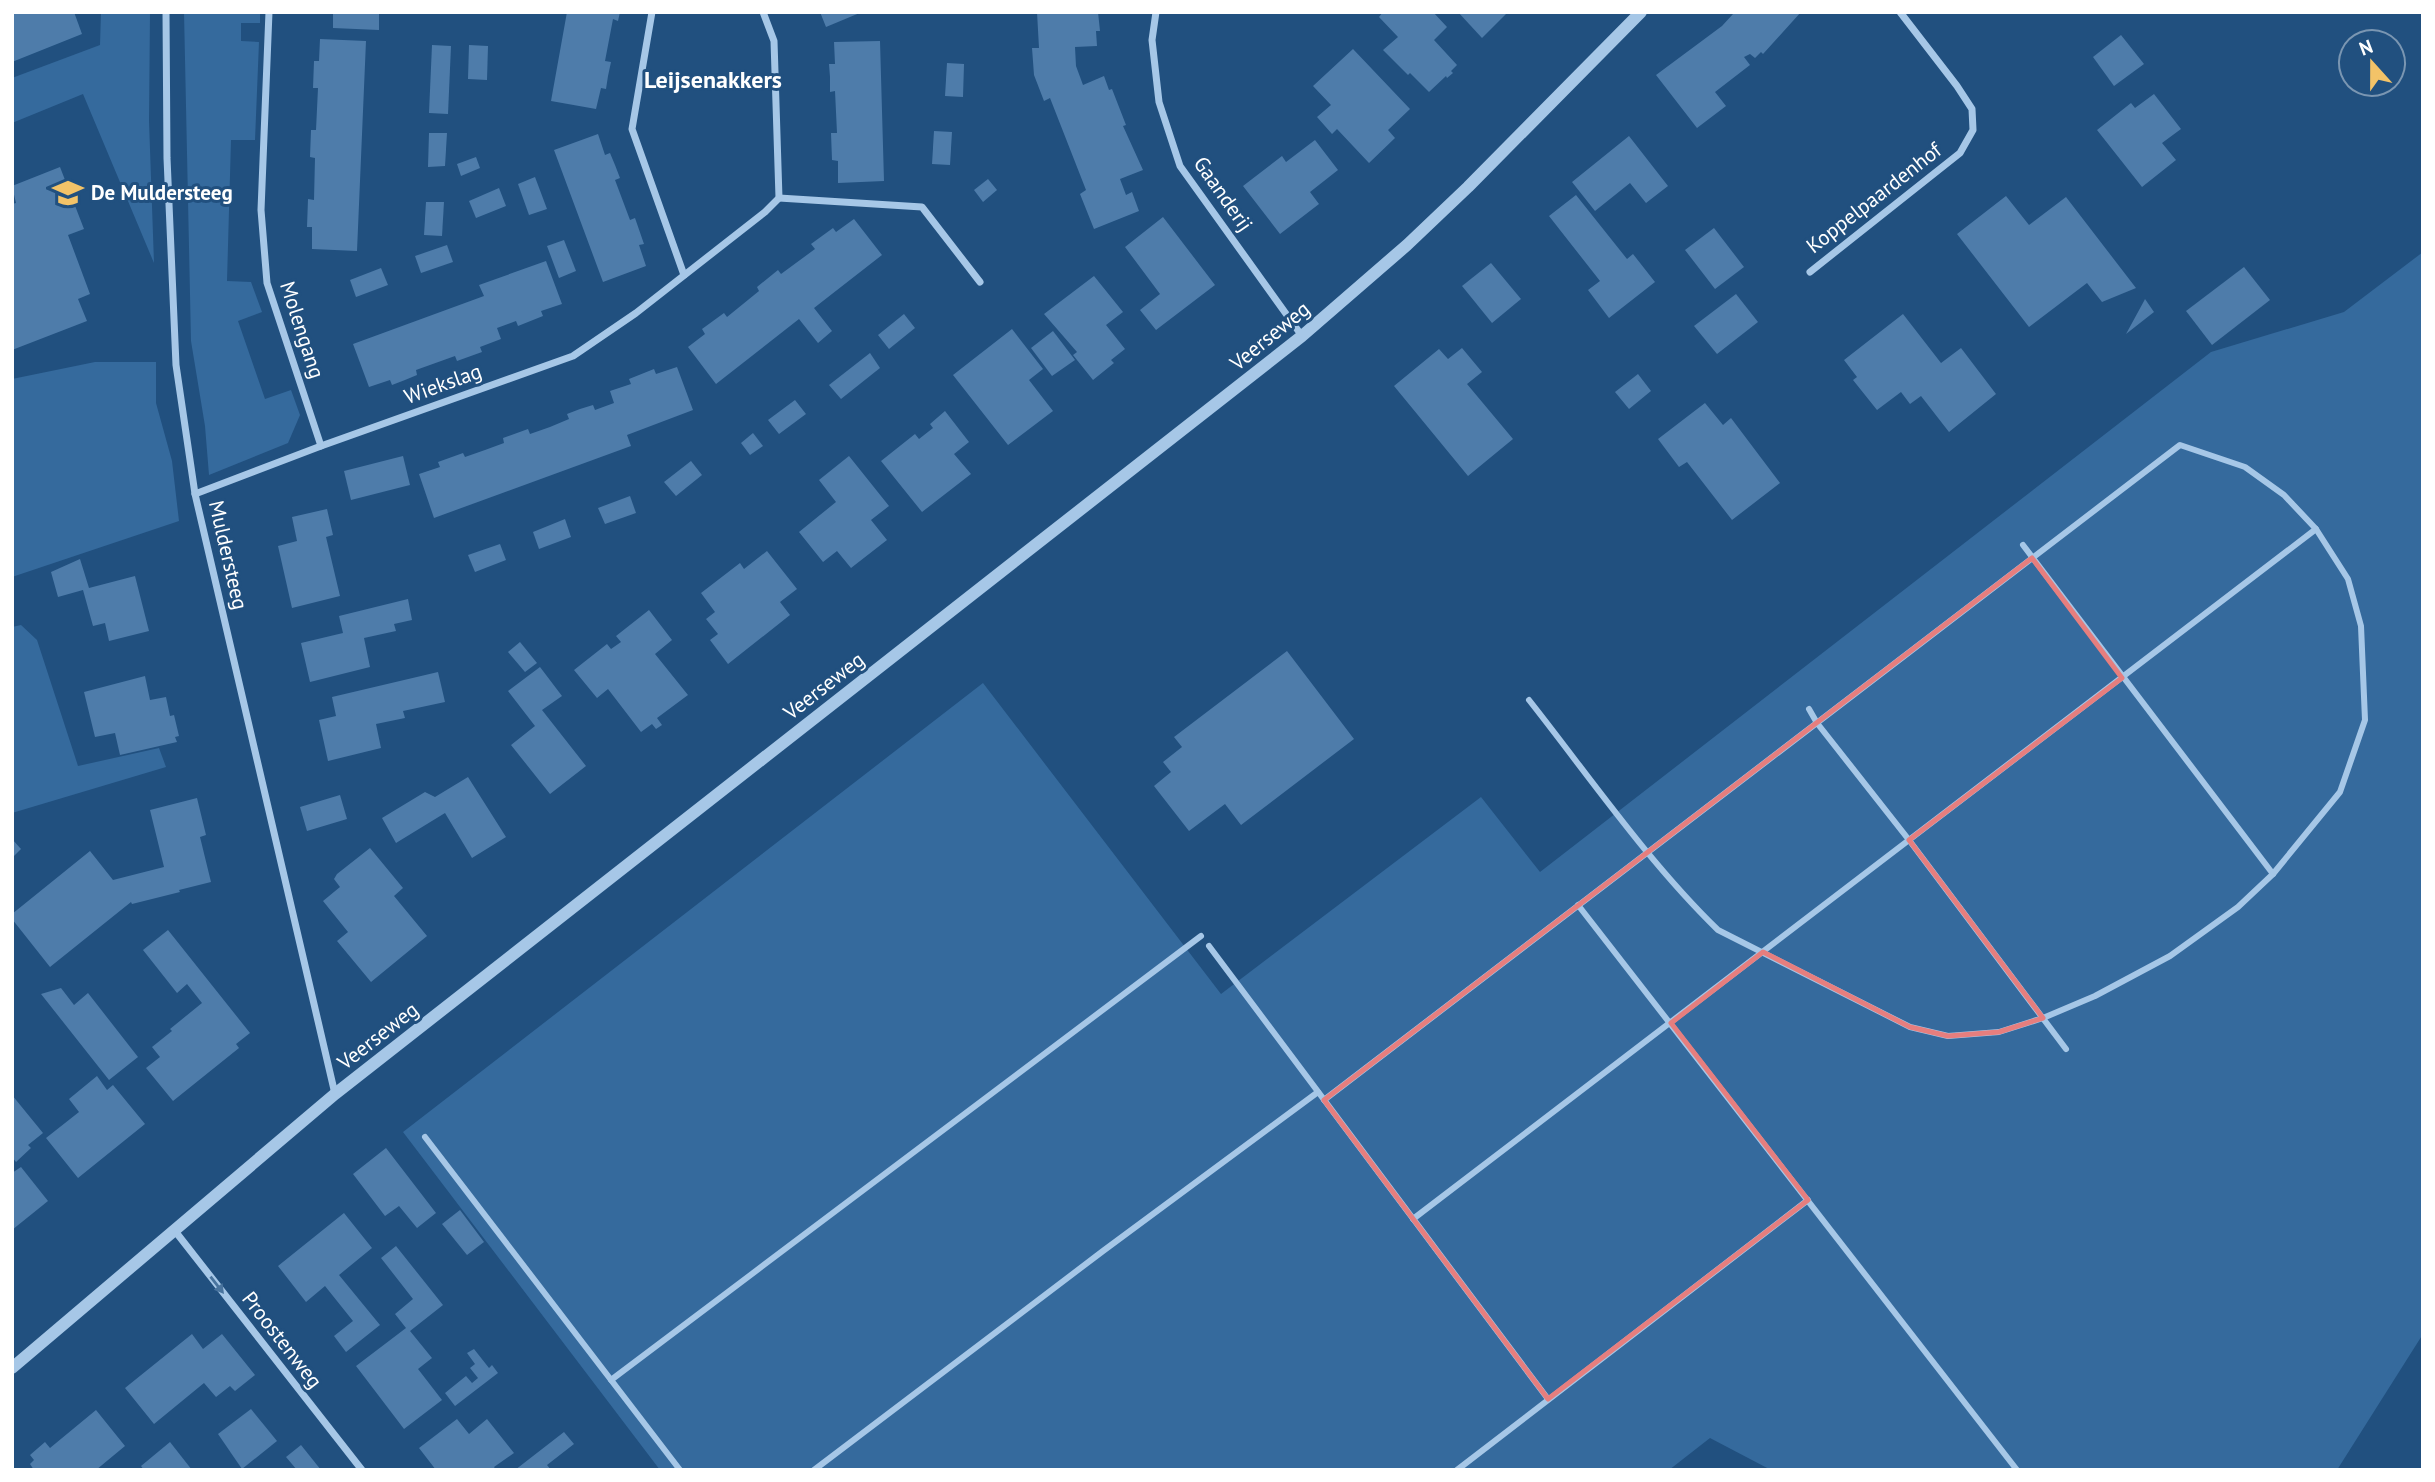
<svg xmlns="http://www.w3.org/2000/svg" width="2435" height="1482" viewBox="0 0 2435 1482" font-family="'PT Sans',sans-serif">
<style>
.green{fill:#356a9d}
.building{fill:#4e7caa}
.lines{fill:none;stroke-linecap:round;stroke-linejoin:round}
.pedestrian{stroke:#a6c7e7;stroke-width:6}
.minor{stroke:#a6c7e7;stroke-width:7}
.tertiary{stroke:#a6c7e7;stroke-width:12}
.oneway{fill:#49749e}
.marked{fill:none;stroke:#e67e7e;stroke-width:5;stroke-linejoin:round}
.labels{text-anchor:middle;stroke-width:6;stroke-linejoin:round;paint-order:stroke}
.poi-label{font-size:21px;font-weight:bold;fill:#fff;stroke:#21507f;text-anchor:start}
.street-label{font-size:21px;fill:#fff;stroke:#21507f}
.quarter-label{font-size:24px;font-weight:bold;fill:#fff;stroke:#21507f}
</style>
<rect width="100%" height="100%" fill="#21507f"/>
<g class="green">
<path d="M101 12H150L149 121 154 263 83 94 12 123V78L100 45Z"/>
<path d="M184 12H260V23H241V41L259 42 255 140H231L227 281 251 282 262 312 238 321 265 399 291 390 300 415 288 443 209 475 205 426 191 341Z"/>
<path d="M2423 252V1334L2337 1470H1771L1710 1438 1669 1470H660L403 1132 983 683 1221 994 1481 797 1540 872 2211 352 2344 312Z"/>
<path d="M95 362H156V403L172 461 179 521 12 577V379Z"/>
<path d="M21 625 37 640 78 766 159 748 166 767 12 813V627Z"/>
</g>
<g class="building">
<path d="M12 12H74L82 34 12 62Z"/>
<path d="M333 12H379V30L333 28Z"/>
<path d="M567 12H620L618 21 613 19 605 61 611 62 608 76 606 89 601 88 596 109 551 101Z"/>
<path d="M820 12H862L826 27Z"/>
<path d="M1037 12H1098L1100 31H1096L1097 46 1075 47 1076 66 1083 85 1104 76 1109 90 1112 89 1126 125 1123 126 1143 170 1120 179 1126 195 1132 192 1139 211 1094 229 1080 194 1086 190 1050 98 1044 101 1034 75 1032 48H1039Z"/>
<path d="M1383 12H1433L1447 27 1434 40 1457 65 1451 71 1453 73 1447 78 1446 76 1429 92 1410 73 1408 75 1383 50 1398 37 1379 17Z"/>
<path d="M1458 12H1508L1482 38Z"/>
<path d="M1731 12H1801L1763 54 1761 52 1755 58 1750 54 1744 57 1750 65 1715 92 1726 106 1697 128 1656 75 1722 26 1733 14Z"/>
<path d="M2121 35 2144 64 2114 86 2093 57Z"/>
<path d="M320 39 366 41 357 251 312 249V227H307L308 199 314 200 315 158 310 157 311 130H316L318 88H313L314 61H319Z"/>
<path d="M880 41 884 181 838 183V161L832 160 831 133H837L835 91 830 92V77L829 64H835L834 42Z"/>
<path d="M432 45 451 46 448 114 429 113Z"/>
<path d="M469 45 488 46 487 80 468 79Z"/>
<path d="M1353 49 1410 109 1388 130 1395 138 1369 163 1337 129 1332 134 1317 117 1331 105 1313 86Z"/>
<path d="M947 63 964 64 963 97 945 96Z"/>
<path d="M2154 94 2181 129 2162 143 2176 160 2142 187 2097 130 2131 103 2135 108Z"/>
<path d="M934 131 952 132 950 165 932 164Z"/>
<path d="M429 133H447L445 166 428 167Z"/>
<path d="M598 134 605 155 610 153 615 165 620 178 615 180 630 220 635 218 644 244 639 245 646 266 603 282 554 150Z"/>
<path d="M1629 136 1668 186 1646 203 1630 183 1595 211 1572 182Z"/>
<path d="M1315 140 1338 170 1310 192 1319 204 1280 234 1243 186 1282 156 1286 162Z"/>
<path d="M476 157 480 168 461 176 457 164Z"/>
<path d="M60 167 84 229 68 235 90 294 78 299 87 321 12 350V204L16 203 12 186Z"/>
<path d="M535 177 547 209 529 215 518 184Z"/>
<path d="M988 179 997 190 983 202 974 190Z"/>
<path d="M499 188 506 206 476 218 469 201Z"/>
<path d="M1576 195 1627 259 1633 254 1655 282 1609 318 1588 290 1600 281 1549 216Z"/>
<path d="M2006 196 2029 225 2066 197 2136 288 2102 302 2087 283 2029 327 1957 234Z"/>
<path d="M426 202H444L442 236 424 235Z"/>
<path d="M1163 217 1215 285 1156 330 1140 310 1160 294 1125 247Z"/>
<path d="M854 219 882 255 814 308 832 331 818 343 799 319 716 384 688 347 705 334 702 329 724 313 727 317 759 291 757 287 778 270 781 274 815 249 811 244 833 228 836 232Z"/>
<path d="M1714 228 1744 267 1715 289 1685 250Z"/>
<path d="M564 240 576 271 559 278 547 246Z"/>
<path d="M447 245 453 262 421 273 415 256Z"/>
<path d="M546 261 562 304 541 311 543 316 518 326 516 321 497 328 501 339 480 347 482 352 457 361 455 356 416 370 417 375 405 380 392 385 390 380 369 387 353 344 484 296 479 285Z"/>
<path d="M1491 263 1521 299 1492 323 1462 286Z"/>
<path d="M2244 267 2270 300 2212 345 2186 311Z"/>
<path d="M381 268 388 285 356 297 350 280Z"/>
<path d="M1094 276 1123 312 1106 325 1125 349 1111 360 1114 363 1093 380 1073 355 1077 352 1044 314Z"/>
<path d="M1736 294 1758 322 1717 354 1694 326Z"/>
<path d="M2145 299 2154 312 2126 334 2144 301Z"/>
<path d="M904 314 915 328 889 349 878 335Z"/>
<path d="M1903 314 1941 363 1961 348 1996 394 1949 432 1921 396 1910 404 1901 392 1877 410 1853 380 1857 377 1844 360Z"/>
<path d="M1012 329 1043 369 1029 380 1053 411 1008 445 953 375Z"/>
<path d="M1053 331 1075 360 1052 376 1031 348Z"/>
<path d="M1462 348 1482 372 1467 384 1513 439 1468 476 1394 386 1439 349 1448 359Z"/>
<path d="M870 353 880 368 841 399 829 385Z"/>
<path d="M677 367 693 410 627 435 631 446 434 518 419 474 440 467 438 462 463 453 465 457 485 450 504 443 503 438 528 429 530 434 550 427 569 419 567 414 580 409 593 405 595 410 614 403 610 391 631 384 629 379 654 369 656 374Z"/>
<path d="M1638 374 1651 391 1629 409 1615 392Z"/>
<path d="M795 400 806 414 779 434 768 420Z"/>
<path d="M1705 403 1723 425 1731 418 1780 483 1732 520 1687 462 1679 467 1658 439Z"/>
<path d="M945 411 969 442 954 454 971 474 922 512 881 461 915 434 919 439 933 428 930 424Z"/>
<path d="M753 433 763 446 750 455 741 443Z"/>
<path d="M403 456 410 485 351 500 344 471Z"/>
<path d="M849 456 889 506 871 520 887 540 851 568 837 551 823 562 799 532 836 502 819 480Z"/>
<path d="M691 461 702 475 676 496 664 482Z"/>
<path d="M630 496 636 513 605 524 598 508Z"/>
<path d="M327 509 333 535 326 537 340 596 292 608 278 546 297 541 292 517Z"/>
<path d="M565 519 571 537 539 549 533 532Z"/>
<path d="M500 544 506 560 475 572 468 555Z"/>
<path d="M767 551 797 589 780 602 790 615 728 664 710 640 718 634 706 619 715 612 701 593 740 563 744 569Z"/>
<path d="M80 559 89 588 135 576 149 631 109 641 105 623 93 626 83 590 58 597 51 572Z"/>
<path d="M408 599 412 620 394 624 396 631 364 638 370 667 310 682 301 643 343 633 339 616Z"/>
<path d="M649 610 672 640 655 654 688 695 657 718 662 725 656 729 652 724 641 732 608 689 597 698 574 670 607 644 611 649 621 642 616 636Z"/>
<path d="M520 642 537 663 525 672 508 652Z"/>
<path d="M1287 651 1354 739 1241 825 1225 804 1189 831 1154 786 1171 772 1163 762 1182 747 1174 737Z"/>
<path d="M540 667 562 696 542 710 586 766 550 794 511 745 535 726 508 691Z"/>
<path d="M438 672 445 702 403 711 405 718 376 724 381 748 328 761 319 720 336 716 332 697Z"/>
<path d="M145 676 150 700 166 697 170 716 174 715 179 736 175 737 177 742 120 755 115 733 95 737 84 692Z"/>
<path d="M468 777 506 837 472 858 445 813 396 843 382 818 425 792 435 797Z"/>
<path d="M340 795 347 819 307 831 300 807Z"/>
<path d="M197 798 206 835 200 837 211 882 179 890 180 892 132 904 131 902 50 967 12 919V914L90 851 113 880 164 867 150 810Z"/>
<path d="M12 839 21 849 12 858Z"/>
<path d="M370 848 403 888 394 896 427 936 371 982 337 941 348 932 323 901 340 887 334 879 337 874Z"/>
<path d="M168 930 250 1033 236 1044 239 1048 173 1101 146 1068 160 1057 152 1047 172 1031 170 1029 202 1003 187 984 177 993 143 950Z"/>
<path d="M61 988 74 1005 88 993 138 1057 109 1080 41 994Z"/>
<path d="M97 1076 107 1090 113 1085 145 1124 78 1178 46 1138 79 1112 69 1099Z"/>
<path d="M12 1095 43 1133 28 1145 31 1148 16 1162 12 1157Z"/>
<path d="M386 1148 436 1213 417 1228 399 1206 385 1216 353 1174Z"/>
<path d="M21 1167 48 1201 12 1230V1173Z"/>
<path d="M460 1210 484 1242 467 1255 442 1224Z"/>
<path d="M344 1213 372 1248 339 1275 380 1325 346 1352 334 1336 353 1321 325 1286 306 1302 278 1266Z"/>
<path d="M396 1246 443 1305 410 1331 432 1358 418 1369 442 1400 404 1429 356 1366 406 1328 395 1314 413 1299 381 1258Z"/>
<path d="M192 1334 203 1349 222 1334 255 1375 235 1391 230 1386 216 1397 204 1383 154 1424 125 1388Z"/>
<path d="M474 1349 489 1368 492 1365 498 1373 455 1406 445 1393 466 1376 472 1383 478 1378 470 1368 475 1364 467 1353Z"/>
<path d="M251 1409 277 1441 242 1469 218 1434Z"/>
<path d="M96 1410 125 1446 96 1470H34L30 1464 34 1460 30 1455 45 1442 50 1448Z"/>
<path d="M457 1419 469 1434 487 1419 514 1453 494 1467 496 1470H436L419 1448Z"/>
<path d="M564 1432 574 1444 547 1465 551 1470H515Z"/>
<path d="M170 1442 192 1470H144L141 1466Z"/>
<path d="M301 1445 321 1470H297L286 1457Z"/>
</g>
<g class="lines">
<g class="pedestrian">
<path d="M2023 545 2273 874"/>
<path d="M1809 709 1817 723 1909 840 2066 1049"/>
<path d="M1578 905 2017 1470"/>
<path d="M1209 946 1548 1399"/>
<path d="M1324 1100C1609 882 1894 663 2180 445L2245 467 2284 495 2316 529 2348 579 2361 626 2365 720 2340 792 2273 874 2238 907 2170 956 2095 996 2043 1018 1999 1032 1948 1036 1910 1027 1718 930C1648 862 1589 776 1529 700"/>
<path d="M425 1137 680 1470"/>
<path d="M1413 1219 2316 529"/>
<path d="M611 1380 1201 936"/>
<path d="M814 1470 1103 1251 1318 1092"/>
<path d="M1457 1470 1808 1200"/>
</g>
<g class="minor">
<path d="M166 12 167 158 176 365 195 494 335 1094"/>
<path d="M269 12 261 210 267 283 321 446"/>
<path d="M652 12 632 129 684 275"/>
<path d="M1156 12 1152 40 1159 102 1180 166 1302 336"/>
<path d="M779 198 922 207 980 282"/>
<path d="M1810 272 1960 153 1973 130 1972 109 1957 86 1900 12"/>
<path d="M195 494 321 446 573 356 636 313 765 212 779 198 774 41 763 12"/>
<path d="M175 1231 362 1470"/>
</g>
<path class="tertiary" d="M12 1368 335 1094 1302 336 1407 245 1468 187 1641 12"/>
</g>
<defs><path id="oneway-solid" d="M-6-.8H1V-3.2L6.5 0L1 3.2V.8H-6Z" transform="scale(1.75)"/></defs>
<use class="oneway" href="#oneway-solid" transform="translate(217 1285) rotate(52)"/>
<path class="marked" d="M2032 558 2122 678 1909 840 2043 1018 1999 1032 1948 1036 1910 1027 1763 952 1671 1023 1808 1200 1548 1399 1324 1100Z"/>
<defs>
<symbol id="school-bare" viewBox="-9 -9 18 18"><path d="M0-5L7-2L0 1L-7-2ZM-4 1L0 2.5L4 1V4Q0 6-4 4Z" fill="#f3c368" stroke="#21507f" stroke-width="2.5" paint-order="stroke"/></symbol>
</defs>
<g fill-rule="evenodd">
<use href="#school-bare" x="46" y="171" width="44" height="44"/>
</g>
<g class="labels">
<g class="poi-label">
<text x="91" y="200">De Muldersteeg</text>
</g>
<g class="street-label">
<text transform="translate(1223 194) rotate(55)" y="7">Gaanderij</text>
<text transform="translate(1874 198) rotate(-38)" y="7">Koppelpaardenhof</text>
<text transform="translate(302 330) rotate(72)" y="7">Molengang</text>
<text transform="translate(1270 336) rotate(-39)" y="7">Veerseweg</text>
<text transform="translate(443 384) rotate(-20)" y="7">Wiekslag</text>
<text transform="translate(228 555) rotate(77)" y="7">Muldersteeg</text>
<text transform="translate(824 686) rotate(-38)" y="7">Veerseweg</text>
<text transform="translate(378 1036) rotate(-38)" y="7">Veerseweg</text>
<text transform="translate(282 1340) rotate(52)" y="7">Proostenweg</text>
</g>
<g class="quarter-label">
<text x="713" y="88">Leijsenakkers</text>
</g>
</g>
<rect width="2435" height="1482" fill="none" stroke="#ffffff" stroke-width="28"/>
<g transform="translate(2372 63) rotate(339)"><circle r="33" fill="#21507f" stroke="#7a96b2" stroke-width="2"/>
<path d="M0-5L12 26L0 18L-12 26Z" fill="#f3c368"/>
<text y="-10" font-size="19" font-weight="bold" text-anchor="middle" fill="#ffffff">N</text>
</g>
</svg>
